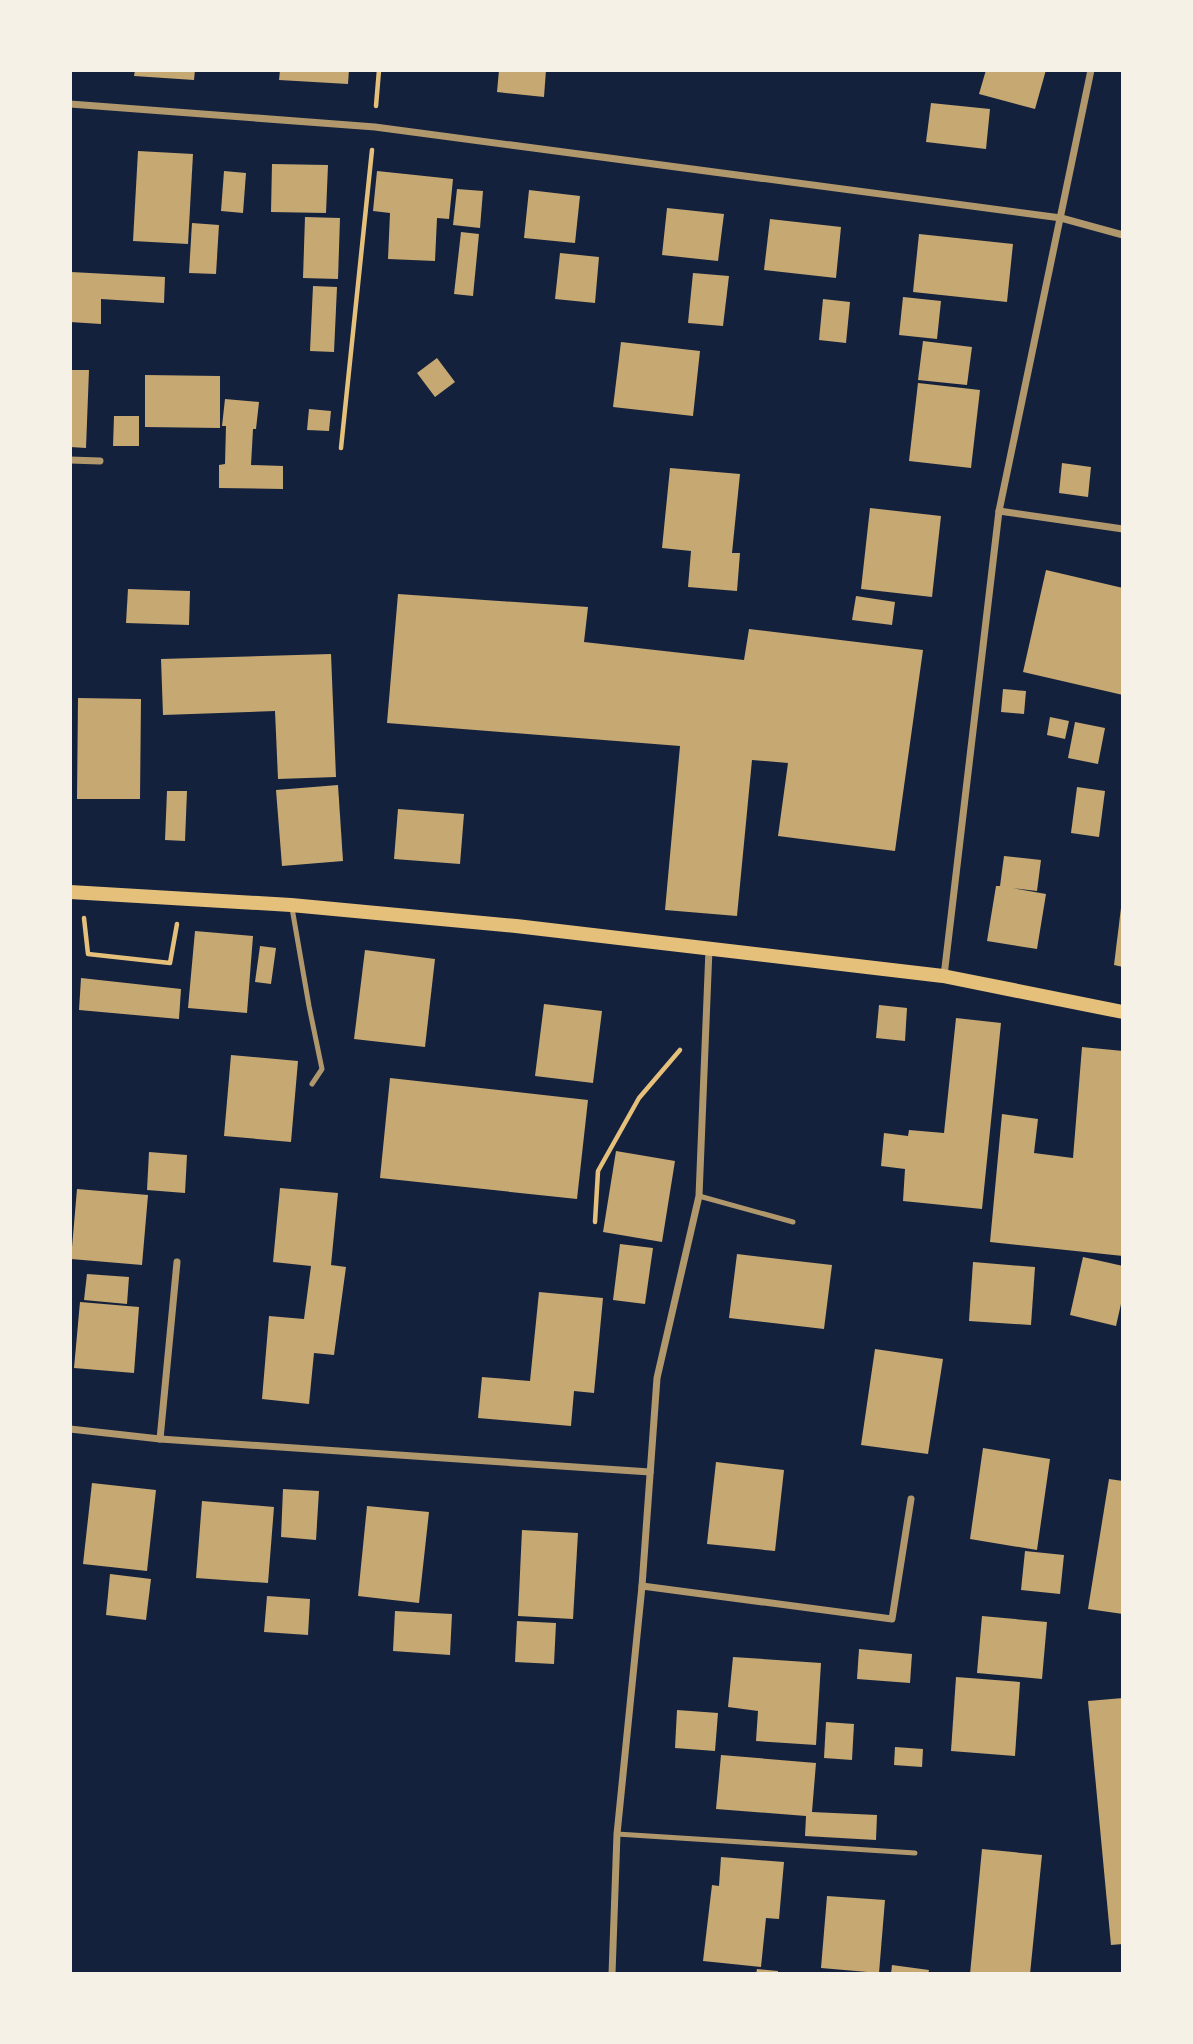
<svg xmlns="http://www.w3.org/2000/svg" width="1193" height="2044" viewBox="0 0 1193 2044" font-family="'Alegreya Sans',sans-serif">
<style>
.building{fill:#c6a872}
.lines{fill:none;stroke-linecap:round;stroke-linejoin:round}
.path{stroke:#e5c07b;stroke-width:4.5}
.service{stroke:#b1986c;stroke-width:5}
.minor{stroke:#b1986c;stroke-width:7}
.secondary{stroke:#e5c07b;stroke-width:14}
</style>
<rect width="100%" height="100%" fill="#14213d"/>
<g class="building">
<path d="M135 70H195L194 80 134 76Z"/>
<path d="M280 70H349L348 84 279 80Z"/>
<path d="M499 70H546L544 97 497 92Z"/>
<path d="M986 70H1046L1035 109 979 94Z"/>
<path d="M931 103 990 109 986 149 926 142Z"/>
<path d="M138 151 193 154 188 244 133 241Z"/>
<path d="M272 164 328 165 326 213 271 212Z"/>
<path d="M224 171 246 173 243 213 221 211Z"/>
<path d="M377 171 453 179 449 219 437 218 435 261 388 259 390 213 373 211Z"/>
<path d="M457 189 483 191 480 228 453 225Z"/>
<path d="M529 190 580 196 575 243 524 238Z"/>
<path d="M667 208 724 214 718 261 662 255Z"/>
<path d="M305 217 340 218 338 279 303 278Z"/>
<path d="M770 219 841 227 836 278 764 270Z"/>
<path d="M192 223 219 225 216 274 189 273Z"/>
<path d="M461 232 479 234 473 296 454 294Z"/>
<path d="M919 234 1013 244 1007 302 913 292Z"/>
<path d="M560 253 599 257 595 303 555 299Z"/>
<path d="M71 272 165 277 164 303 101 299V324L70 322Z"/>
<path d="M693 273 729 276 723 326 688 323Z"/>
<path d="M313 286 337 287 334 352 310 351Z"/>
<path d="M903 297 941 301 937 339 899 335Z"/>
<path d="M823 299 850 302 846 343 819 340Z"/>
<path d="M923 341 972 347 967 385 918 380Z"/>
<path d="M621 342 700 351 693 416 613 407Z"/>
<path d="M437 358 455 382 435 397 417 373Z"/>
<path d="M70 370H89L86 448 70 447Z"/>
<path d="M145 375 220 376V428L145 427Z"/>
<path d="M918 383 980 390 971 468 909 461Z"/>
<path d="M225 399 259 402 256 429H253L251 465 283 466V489L219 488V465L225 464 226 426H222Z"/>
<path d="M309 409 331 411 329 431 307 430Z"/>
<path d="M114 416H139V446H113Z"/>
<path d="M1062 463 1091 467 1088 497 1059 493Z"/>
<path d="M670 468 740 474 732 553H740L737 591 688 587 691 551 662 548Z"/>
<path d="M870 508 941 516 932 597 861 589Z"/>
<path d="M1046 570 1123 588V695L1023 672Z"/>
<path d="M128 589 190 591 189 625 126 623Z"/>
<path d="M398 594 588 607 584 642 744 660 749 629 923 650 895 851 778 836 788 763 752 760 737 916 665 910 680 746 387 723Z"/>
<path d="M856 596 895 602 892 625 852 620Z"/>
<path d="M331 654 336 777 278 779 275 711 163 715 161 659Z"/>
<path d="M1003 689 1026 691 1024 714 1001 712Z"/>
<path d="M78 698 141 699 140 799H77Z"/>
<path d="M1050 717 1069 721 1065 739 1047 735Z"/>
<path d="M1075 722 1105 728 1098 764 1068 758Z"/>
<path d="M338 785 343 861 282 866 276 790Z"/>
<path d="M1077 787 1105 791 1099 837 1071 833Z"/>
<path d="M167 791H187L185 841 165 840Z"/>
<path d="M398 809 464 814 460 864 394 859Z"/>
<path d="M1004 856 1041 860 1037 891 1012 888 1046 894 1037 949 987 941 996 886H1000Z"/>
<path d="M1121 908H1123V967L1114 965Z"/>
<path d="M195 931 253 936 247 1013 188 1008Z"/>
<path d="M260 946 276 948 271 984 255 982Z"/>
<path d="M365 950 435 959 425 1047 354 1039Z"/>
<path d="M81 978 181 989 179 1019 79 1010Z"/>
<path d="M544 1004 602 1011 593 1083 535 1076Z"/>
<path d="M879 1005 907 1008 905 1041 876 1038Z"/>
<path d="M956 1018 1001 1023 982 1209 903 1201 905 1169 881 1166 884 1133 908 1136 909 1130 944 1133Z"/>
<path d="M1082 1047 1123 1051V1256L990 1242 1002 1114 1038 1119 1034 1153 1073 1158Z"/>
<path d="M231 1055 298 1061 291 1142 224 1136Z"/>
<path d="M390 1078 588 1100 577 1199 380 1178Z"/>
<path d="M616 1151 675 1161 662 1242 603 1232Z"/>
<path d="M149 1152 187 1155 185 1193 147 1190Z"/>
<path d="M280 1188 338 1193 331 1265 346 1267 334 1355 314 1353 309 1404 262 1399 269 1316 304 1319 311 1266 273 1262Z"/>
<path d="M77 1189 148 1195 142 1265 71 1259Z"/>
<path d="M620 1244 653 1248 645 1304 613 1300Z"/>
<path d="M737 1254 832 1265 824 1329 729 1318Z"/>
<path d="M1083 1257 1123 1266V1295L1116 1326 1070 1315Z"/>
<path d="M973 1262 1035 1267 1031 1325 969 1321Z"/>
<path d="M87 1274 129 1277 127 1304 84 1300Z"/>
<path d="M539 1292 603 1298 594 1393 574 1391 571 1426 478 1418 482 1377 530 1381Z"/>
<path d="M80 1302 139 1307 134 1373 74 1368Z"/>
<path d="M875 1349 943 1359 928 1454 861 1445Z"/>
<path d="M983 1448 1050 1459 1037 1550 970 1539Z"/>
<path d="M716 1462 784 1470 775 1551 707 1544Z"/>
<path d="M1109 1479 1123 1481V1614L1088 1609Z"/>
<path d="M92 1483 156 1490 147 1571 83 1564Z"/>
<path d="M283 1489 319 1491 316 1540 281 1537Z"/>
<path d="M202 1501 274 1507 268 1583 196 1578Z"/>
<path d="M367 1506 429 1512 419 1603 358 1596Z"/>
<path d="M522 1530 578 1533 573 1619 518 1616Z"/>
<path d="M1025 1551 1064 1555 1060 1594 1021 1590Z"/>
<path d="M110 1574 151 1579 146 1620 106 1615Z"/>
<path d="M267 1596 310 1599 308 1635 264 1632Z"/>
<path d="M395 1611 452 1614 450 1655 393 1651Z"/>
<path d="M982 1616 1047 1622 1042 1679 977 1673Z"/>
<path d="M517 1621 556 1623 554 1664 515 1662Z"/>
<path d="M859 1649 912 1654 910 1683 857 1679Z"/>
<path d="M733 1657 821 1663 816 1745 756 1741 758 1711 728 1707Z"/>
<path d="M956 1677 1020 1682 1015 1756 951 1751Z"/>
<path d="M1123 1698V1944L1111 1945 1088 1701Z"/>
<path d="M677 1710 718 1713 715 1751 675 1748Z"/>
<path d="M826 1722 854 1724 852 1760 824 1758Z"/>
<path d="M895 1747 923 1749 922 1767 894 1765Z"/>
<path d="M721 1755 816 1763 812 1812 877 1815 876 1840 805 1836 806 1816 716 1809Z"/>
<path d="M982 1849 1042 1855 1030 1974H970Z"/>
<path d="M721 1857 784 1862 779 1919 766 1918 761 1967 703 1961 712 1885 719 1886Z"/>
<path d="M827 1896 885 1900 879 1973 821 1968Z"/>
<path d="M892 1965 929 1970 928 1974H891Z"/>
<path d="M757 1969 778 1971V1974H756Z"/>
</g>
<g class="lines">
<g class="path">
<path d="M376 106 379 70"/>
<path d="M341 448 372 150"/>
<path d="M84 918 88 954 170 963 177 924"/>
<path d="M595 1222 598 1171 639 1098 680 1050"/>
</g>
<g class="service">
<path d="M292 908 309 1006 322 1069 312 1084"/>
<path d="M699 1196 793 1222"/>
<path d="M617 1834 915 1853"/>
</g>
<g class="minor">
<path d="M70 104 375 127 1061 218 1123 235"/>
<path d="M70 460 100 461"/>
<path d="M999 511 1123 529"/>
<path d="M944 976 999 511 1091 70"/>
<path d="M70 1429 160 1439 650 1472"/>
<path d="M160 1439 177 1262"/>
<path d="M642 1586 892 1619 911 1499"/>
<path d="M612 1974 617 1834 642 1586 657 1378 699 1196 709 949"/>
</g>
<path class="secondary" d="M70 892 291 905 516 926 943 976 1123 1012"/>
</g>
<rect width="1193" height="2044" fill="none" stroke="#f6f1e7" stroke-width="144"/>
</svg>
